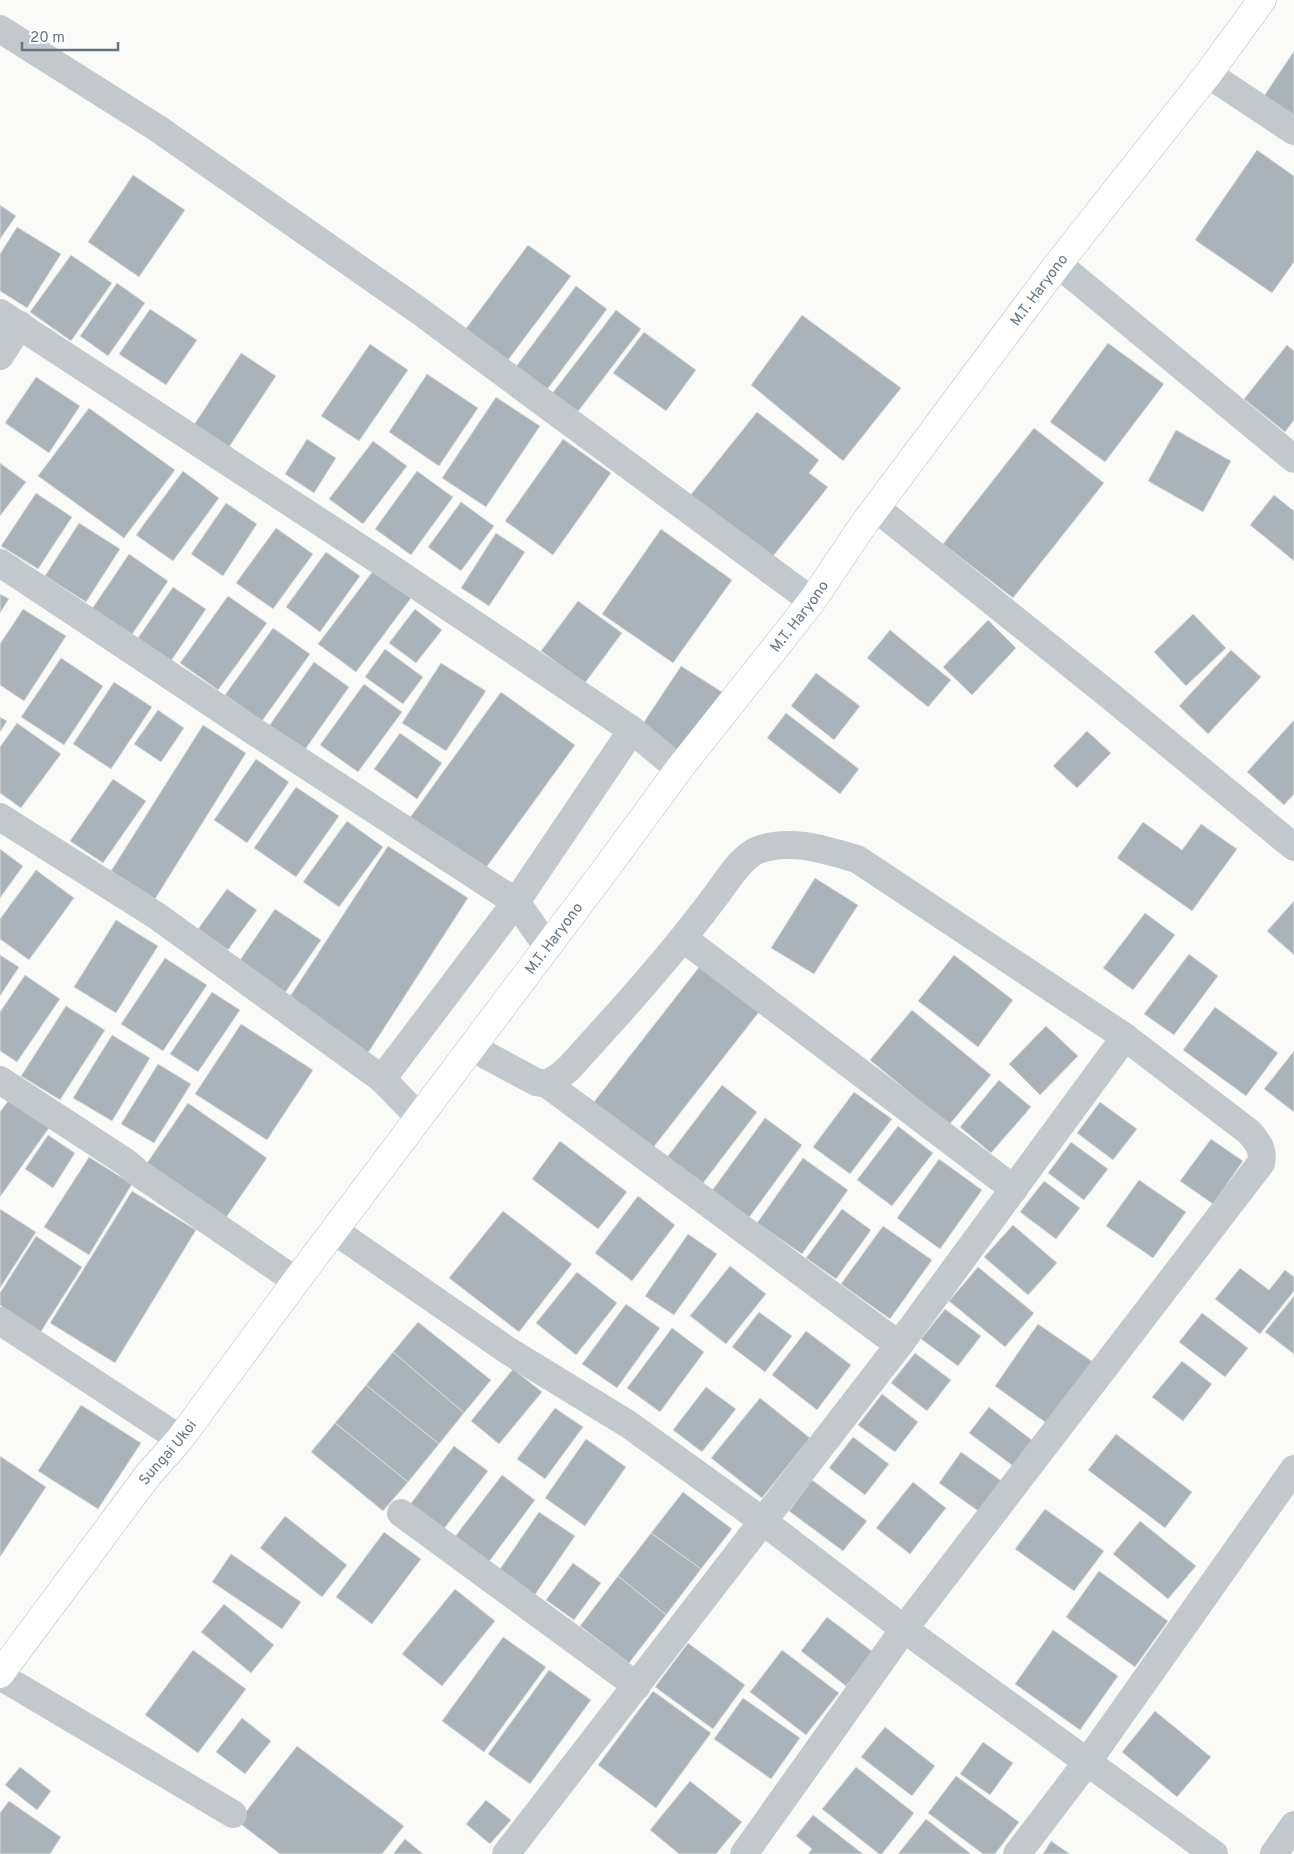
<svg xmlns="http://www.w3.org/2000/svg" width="1294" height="1854" viewBox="0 0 1294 1854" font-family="Overpass,sans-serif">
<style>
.building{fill:#aab3b9;stroke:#dcdcda}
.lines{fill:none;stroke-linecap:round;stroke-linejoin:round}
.highway-casing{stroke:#b4b9bd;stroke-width:29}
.minor{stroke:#c3c8cc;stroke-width:28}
.highway{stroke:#fff;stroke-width:28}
.labels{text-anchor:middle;stroke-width:5;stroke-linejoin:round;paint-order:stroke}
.street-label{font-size:15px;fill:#657683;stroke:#fff}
</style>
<rect width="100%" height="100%" fill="#fafaf8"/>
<g class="building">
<path d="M1294 51V116L1264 96Z"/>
<path d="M1257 150 1294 176V262L1272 293 1195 240Z"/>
<path d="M133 175 185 210 139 277 88 242Z"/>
<path d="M0 205 16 216 0 239Z"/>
<path d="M17 227 61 254 27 308 0 291V254Z"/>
<path d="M528 245 571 276 505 364 462 334Z"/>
<path d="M71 255 112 283 71 341 30 312Z"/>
<path d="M117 283 145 303 108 356 80 336Z"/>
<path d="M576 286 607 309 543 395 512 372Z"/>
<path d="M150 309 197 340 166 385 119 354Z"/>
<path d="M616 310 641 329 576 414 551 395Z"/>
<path d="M802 315 901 388 843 461 751 385Z"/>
<path d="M644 332 696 370 666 411 613 373Z"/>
<path d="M1108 343 1164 384 1105 462 1050 422Z"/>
<path d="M370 344 408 370 359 441 321 416Z"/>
<path d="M1287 345 1294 351V420L1285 432 1244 399Z"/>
<path d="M241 353 276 376 227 450 192 428Z"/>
<path d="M427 374 478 408 439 466 389 432Z"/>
<path d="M36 377 80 406 49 453 5 423Z"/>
<path d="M496 397 540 426 486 507 442 478Z"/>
<path d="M89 408 175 470 124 538 38 476Z"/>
<path d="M757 412 819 460 809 473 828 487 770 560 689 497Z"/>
<path d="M1034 428 1104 483 1013 598 943 544Z"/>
<path d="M1176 430 1231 461 1203 512 1148 481Z"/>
<path d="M307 439 336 458 314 493 285 474Z"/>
<path d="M563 439 611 473 553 555 505 521Z"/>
<path d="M373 441 407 466 363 524 329 499Z"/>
<path d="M0 463 26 482 0 516Z"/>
<path d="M183 471 219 498 173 561 136 535Z"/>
<path d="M417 471 453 497 411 555 375 529Z"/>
<path d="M36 493 72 517 38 569 1 546Z"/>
<path d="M1274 495 1294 511V561L1250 525Z"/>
<path d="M461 502 494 526 461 571 428 547Z"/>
<path d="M226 503 257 524 223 576 191 554Z"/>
<path d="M79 523 120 549 86 602 45 576Z"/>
<path d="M276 528 313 554 273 609 236 583Z"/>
<path d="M661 529 732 580 673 663 602 614Z"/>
<path d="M496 533 525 552 489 606 461 588Z"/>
<path d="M326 552 360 576 320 632 286 607Z"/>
<path d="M129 554 168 581 131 636 92 609Z"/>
<path d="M373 571 411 598 356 672 318 644Z"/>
<path d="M173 587 206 609 169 664 136 641Z"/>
<path d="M0 594 9 599 0 613Z"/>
<path d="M228 596 267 623 218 690 180 663Z"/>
<path d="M578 601 622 633 585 683 541 651Z"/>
<path d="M23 609 66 636 24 701 0 685V644Z"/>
<path d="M415 609 442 630 416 663 389 643Z"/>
<path d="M1193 614 1226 648 1186 686 1154 652Z"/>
<path d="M988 620 1016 648 972 695 943 667Z"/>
<path d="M273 628 310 654 262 721 225 695Z"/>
<path d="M890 630 951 680 928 707 867 658Z"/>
<path d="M385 649 423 677 403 704 365 677Z"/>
<path d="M1231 650 1261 677 1208 734 1179 706Z"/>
<path d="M61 658 103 686 64 745 21 717Z"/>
<path d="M314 662 349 687 304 751 269 726Z"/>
<path d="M441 663 486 691 446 751 402 723Z"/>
<path d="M681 666 722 692 680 755 640 728Z"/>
<path d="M816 673 860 706 834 740 791 706Z"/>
<path d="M114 682 152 707 111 769 73 744Z"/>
<path d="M364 684 402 712 358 772 320 745Z"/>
<path d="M501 692 575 745 483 872 409 819Z"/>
<path d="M158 710 184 728 161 762 134 744Z"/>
<path d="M786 713 859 769 840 794 767 738Z"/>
<path d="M0 717 7 721 0 732Z"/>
<path d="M1294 720V794L1284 805 1247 772Z"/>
<path d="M17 723 61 754 21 808 0 793V747Z"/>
<path d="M203 725 246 753 155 899 111 871Z"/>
<path d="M1087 731 1111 753 1077 788 1053 766Z"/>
<path d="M400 733 442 763 417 799 374 769Z"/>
<path d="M256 759 289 782 247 843 214 820Z"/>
<path d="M113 779 146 801 103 863 70 841Z"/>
<path d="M296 787 339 816 296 877 254 848Z"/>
<path d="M347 821 383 847 339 907 303 882Z"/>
<path d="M1143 822 1182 850 1201 824 1237 849 1192 911 1117 858Z"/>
<path d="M388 846 468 898 368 1053 287 1001Z"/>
<path d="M0 849 23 866 0 898Z"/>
<path d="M36 870 74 898 29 960 0 939V919Z"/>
<path d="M815 878 858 905 814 974 771 948Z"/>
<path d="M227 889 257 910 228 950 198 929Z"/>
<path d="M1294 901V955L1267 931Z"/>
<path d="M275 909 321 940 282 997 236 966Z"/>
<path d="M1145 913 1175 935 1133 990 1103 968Z"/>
<path d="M116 920 158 946 116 1013 74 987Z"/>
<path d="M1189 954 1218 976 1174 1035 1144 1014Z"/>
<path d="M0 955 19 967 0 996Z"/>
<path d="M954 955 1013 1000 978 1047 918 1001Z"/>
<path d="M165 958 207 985 163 1051 121 1024Z"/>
<path d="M700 966 759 1012 649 1153 590 1107Z"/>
<path d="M25 975 60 999 17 1062 0 1051V1012Z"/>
<path d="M212 992 240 1010 198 1072 170 1054Z"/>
<path d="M66 1006 105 1030 60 1100 21 1076Z"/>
<path d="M1215 1007 1278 1053 1246 1096 1183 1050Z"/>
<path d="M912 1010 991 1075 949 1125 870 1060Z"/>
<path d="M241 1024 313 1070 267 1140 195 1094Z"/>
<path d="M1046 1026 1078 1056 1040 1095 1009 1064Z"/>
<path d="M112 1035 150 1058 112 1121 73 1098Z"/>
<path d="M1294 1051V1112L1264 1089Z"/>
<path d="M158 1064 191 1084 154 1143 121 1124Z"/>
<path d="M999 1080 1031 1107 991 1153 960 1127Z"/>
<path d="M722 1085 757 1112 700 1187 665 1160Z"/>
<path d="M854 1092 892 1119 850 1174 813 1147Z"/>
<path d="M11 1097 51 1125 0 1197V1112Z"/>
<path d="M1100 1102 1137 1129 1113 1160 1077 1133Z"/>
<path d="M188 1103 267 1158 223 1222 143 1169Z"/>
<path d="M765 1118 802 1145 748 1219 711 1192Z"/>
<path d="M898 1126 933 1153 892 1206 857 1180Z"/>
<path d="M48 1135 75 1153 53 1188 25 1169Z"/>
<path d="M1211 1139 1243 1161 1213 1204 1180 1181Z"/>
<path d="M560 1141 627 1192 598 1229 532 1179Z"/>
<path d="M1071 1142 1108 1169 1084 1200 1048 1173Z"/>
<path d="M89 1157 132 1184 89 1255 44 1227Z"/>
<path d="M803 1158 848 1190 802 1254 757 1223Z"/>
<path d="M939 1159 982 1190 940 1249 897 1218Z"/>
<path d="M1139 1180 1186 1212 1153 1258 1106 1226Z"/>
<path d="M1044 1181 1080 1208 1056 1239 1020 1212Z"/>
<path d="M132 1191 196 1230 115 1363 50 1323Z"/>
<path d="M638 1196 675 1225 632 1281 595 1253Z"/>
<path d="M0 1209 36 1232 0 1288Z"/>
<path d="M842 1209 871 1230 836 1279 806 1258Z"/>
<path d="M503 1211 572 1264 519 1332 449 1278Z"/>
<path d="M1013 1225 1057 1263 1028 1295 984 1257Z"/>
<path d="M883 1226 932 1260 890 1319 841 1284Z"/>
<path d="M688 1234 717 1254 674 1315 645 1296Z"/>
<path d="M36 1236 82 1267 40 1333 0 1305V1293Z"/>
<path d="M730 1266 766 1294 726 1344 690 1316Z"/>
<path d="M978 1267 1034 1313 1005 1347 949 1301Z"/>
<path d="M1240 1268 1269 1290 1285 1270 1294 1277V1291L1260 1334 1215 1299Z"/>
<path d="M577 1272 617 1303 576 1355 536 1323Z"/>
<path d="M1294 1296V1354L1265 1332Z"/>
<path d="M626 1304 660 1328 617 1388 582 1364Z"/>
<path d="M945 1309 981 1336 958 1366 921 1339Z"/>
<path d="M759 1312 792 1336 765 1372 732 1347Z"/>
<path d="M1202 1313 1248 1348 1225 1377 1179 1342Z"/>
<path d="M418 1322 491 1380 464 1413 393 1352Z"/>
<path d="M1038 1324 1096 1364 1052 1427 995 1386Z"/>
<path d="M672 1328 704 1352 660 1412 627 1388Z"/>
<path d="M806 1331 851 1365 817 1410 772 1375Z"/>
<path d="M393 1352 464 1413 439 1444 366 1385Z"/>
<path d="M915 1353 951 1380 927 1411 891 1383Z"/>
<path d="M1182 1361 1212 1384 1183 1421 1152 1397Z"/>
<path d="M513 1369 542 1392 499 1444 471 1421Z"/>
<path d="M366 1385 439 1444 408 1482 335 1423Z"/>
<path d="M706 1387 736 1409 702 1452 673 1430Z"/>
<path d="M882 1394 918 1422 895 1452 858 1425Z"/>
<path d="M760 1398 810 1438 762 1498 711 1458Z"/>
<path d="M81 1405 141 1443 98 1509 38 1471Z"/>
<path d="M989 1407 1033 1441 1013 1466 969 1433Z"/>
<path d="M555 1408 583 1427 545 1479 517 1459Z"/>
<path d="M335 1423 408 1482 383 1511 311 1452Z"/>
<path d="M1116 1434 1192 1492 1165 1528 1088 1470Z"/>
<path d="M853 1437 889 1464 865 1495 829 1468Z"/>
<path d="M586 1439 626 1467 585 1526 545 1498Z"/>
<path d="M454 1446 488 1471 443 1530 409 1506Z"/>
<path d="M961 1452 1003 1482 981 1513 939 1483Z"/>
<path d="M0 1456 46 1487 0 1557Z"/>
<path d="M502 1475 535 1500 488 1563 454 1538Z"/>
<path d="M812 1480 867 1521 843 1551 789 1511Z"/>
<path d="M913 1482 946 1508 910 1554 876 1528Z"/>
<path d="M683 1492 732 1529 701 1569 651 1533Z"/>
<path d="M1045 1509 1104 1551 1074 1591 1015 1549Z"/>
<path d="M539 1512 575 1536 534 1596 498 1572Z"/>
<path d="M285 1516 347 1565 322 1597 260 1548Z"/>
<path d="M1140 1521 1196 1566 1168 1599 1113 1554Z"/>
<path d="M384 1532 421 1559 372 1624 336 1597Z"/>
<path d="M651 1533 701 1569 666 1615 618 1576Z"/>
<path d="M231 1554 301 1602 282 1629 212 1582Z"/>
<path d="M573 1563 601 1583 574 1620 546 1600Z"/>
<path d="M1099 1571 1168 1621 1135 1667 1066 1617Z"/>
<path d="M618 1576 666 1615 629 1663 580 1626Z"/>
<path d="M455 1589 495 1621 442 1686 402 1654Z"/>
<path d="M224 1604 274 1645 251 1673 201 1632Z"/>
<path d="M827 1617 873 1652 846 1686 801 1651Z"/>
<path d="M1053 1630 1118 1676 1080 1730 1015 1684Z"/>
<path d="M503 1637 546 1667 484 1752 442 1721Z"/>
<path d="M688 1643 745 1685 713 1729 655 1687Z"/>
<path d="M193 1650 246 1689 198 1753 145 1715Z"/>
<path d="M782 1650 839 1693 806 1735 750 1692Z"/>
<path d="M549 1670 591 1700 530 1784 488 1754Z"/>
<path d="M653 1691 711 1733 656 1808 598 1765Z"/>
<path d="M743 1698 800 1738 771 1779 714 1739Z"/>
<path d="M1155 1711 1211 1757 1177 1797 1122 1752Z"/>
<path d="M242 1718 271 1741 245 1774 216 1752Z"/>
<path d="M885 1727 935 1766 912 1796 861 1757Z"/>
<path d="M983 1742 1013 1763 990 1795 960 1774Z"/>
<path d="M297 1746 404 1826 382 1854H280L238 1822Z"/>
<path d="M20 1767 51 1791 37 1810 5 1785Z"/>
<path d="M856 1767 914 1813 882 1854H879L822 1809Z"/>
<path d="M956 1776 1019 1822 995 1854H983L928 1813Z"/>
<path d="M690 1781 742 1822 716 1854H679L650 1830Z"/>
<path d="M486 1800 511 1820 490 1844 466 1824Z"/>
<path d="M9 1801 61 1837 50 1854H0V1813Z"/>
<path d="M813 1815 863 1854H808L812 1849 796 1836Z"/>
<path d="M926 1819 971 1854H898Z"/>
<path d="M405 1839 423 1854H393Z"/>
<path d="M1051 1841 1070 1854H1043Z"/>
</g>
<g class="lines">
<defs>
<g id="highway">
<path id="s1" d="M0 1674 148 1475 180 1439 296 1281 608 866 679 769 812 601 863 525 1058 264 1208 74 1262 0"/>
</g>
</defs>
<use href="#highway" class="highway-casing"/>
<g class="minor">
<path d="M0 29 157 128 418 310 812 601"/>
<path d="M1208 74 1294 131"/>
<path d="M1058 264 1294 459"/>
<path d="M0 313 389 567 632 730 679 769"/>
<path d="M0 356 20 325"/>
<path d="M876 508 1109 695 1294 847"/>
<path d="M0 563 255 732 516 902 547 946"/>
<path d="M0 817 157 916 382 1079 419 1117"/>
<path d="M684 939 1014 1189"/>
<path d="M471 1047 536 1082 547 1084 560 1076 570 1067C621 1011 672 955 717 894 727 881 742 856 758 850 791 838 825 850 857 859L1125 1037 1249 1132C1258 1142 1264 1150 1261 1163L904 1629 744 1854"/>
<path d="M382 1079 516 902 632 730"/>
<path d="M0 1080 127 1163 137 1172 296 1281"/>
<path d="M335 1231 507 1350 628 1424 764 1522 904 1629 1214 1854"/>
<path d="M0 1321 180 1439"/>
<path d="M899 1345 1125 1037"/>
<path d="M401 1513 637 1686"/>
<path d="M0 1676 233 1814"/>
<path d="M506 1854 899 1345 547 1084"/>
<path d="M1017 1854 1088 1761 1294 1469"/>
<path d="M1274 1854 1294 1825"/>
</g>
<use href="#highway" class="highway"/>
</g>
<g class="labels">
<g class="street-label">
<text dy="5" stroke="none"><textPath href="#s1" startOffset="1731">M.T. Haryono</textPath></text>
<text dy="5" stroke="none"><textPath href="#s1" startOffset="1326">M.T. Haryono</textPath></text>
<text dy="5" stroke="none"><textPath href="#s1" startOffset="921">M.T. Haryono</textPath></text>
<text dy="5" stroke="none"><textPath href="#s1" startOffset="278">Sungai Ukoi</textPath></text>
</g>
</g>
<path d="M22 42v8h96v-8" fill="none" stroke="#657683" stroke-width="2.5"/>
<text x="30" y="42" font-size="15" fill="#657683" stroke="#ffffff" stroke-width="4" paint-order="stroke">20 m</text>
</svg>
